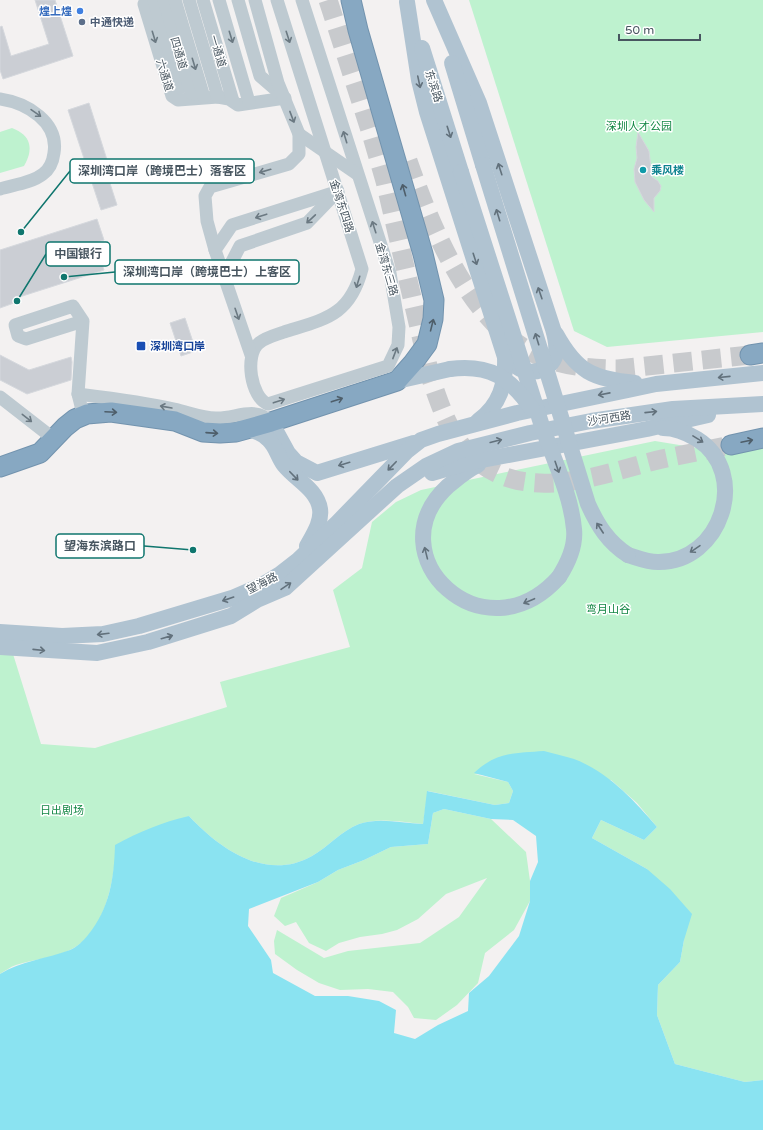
<svg xmlns="http://www.w3.org/2000/svg" width="763" height="1130" viewBox="0 0 763 1130" font-family="'Varela Round','Noto Sans SC',sans-serif">
<style>
.green{fill:#bef2cf}
.water{fill:#8ae3f1;fill-rule:evenodd}
.building{fill:#cbced4;stroke:#d5d8dd}
.lines{fill:none;stroke-linecap:round;stroke-linejoin:round}
.highway-tunnel{stroke:#c8cacd;stroke-width:19;stroke-dasharray:19 10;stroke-linecap:butt}
.highway-casing{stroke:#7293ae;stroke-width:21}
.minor{stroke:#becad1;stroke-width:13}
.major{stroke:#b0c3d1;stroke-width:16}
.highway{stroke:#87a8c2;stroke-width:19}
.major-bridge{stroke:#b0c3d1;stroke-width:16}
.oneway{stroke:#6b7982}
.oneway2{stroke:#62717c}
.oneway3{stroke:#4e5e6a}
.shop-dot{fill:#3f7fe0;stroke:#fff;stroke-width:1.5}
.service-dot{fill:#5c6f8a;stroke:#fff;stroke-width:1.5}
.culture-dot{fill:#0f9aa8;stroke:#fff;stroke-width:1.5}
.transit-dot{fill:#1a4fb4;stroke:#fff;stroke-width:1.5}
.labels{text-anchor:middle;stroke-width:3;stroke-linejoin:round;paint-order:stroke}
.shop-label{font-size:11px;font-weight:bold;fill:#366cbe;stroke:#fff;text-anchor:end}
.service-label{font-size:11px;font-weight:bold;fill:#4e5e75;stroke:#fff;text-anchor:start}
.street-label{font-size:11px;fill:#485660;stroke:#fff}
.park-label{font-size:11px;fill:#138744;stroke:#fff}
.culture-label{font-size:11px;font-weight:bold;fill:#0d838f;stroke:#fff;text-anchor:start}
.transit-label{font-size:11px;font-weight:bold;fill:#164399;stroke:#fff;text-anchor:start}
.leader{fill:none;stroke:#0f766e;stroke-width:1.5}
.callout-dot{fill:#0f766e;stroke:#fff;stroke-width:1.5}
.callout{fill:#fff;stroke:#0f766e;stroke-width:1.5}
.callout-label{font-size:12px;text-anchor:middle;font-weight:bold;fill:#485660}
</style>
<rect width="100%" height="100%" fill="#f3f1f1"/>
<g class="green">
<path d="M469 0H763V332L607 347 574 331Z"/>
<path d="M12 128C31 135 34 149 24 166L0 173V132Z"/>
<path d="M655 441 728 453 763 446V1080L745 1082 675 1064 657 1015 658 985 680 962 684 940 647 869 592 838 601 820 644 840 657 827 637 803 611 780 474 774 508 782 513 791 509 803 495 805 428 791 423 824C402 822 379 817 359 824 341 831 328 847 312 856 266 882 220 849 189 816L114 868C110 897 100 934 72 949 55 958 34 959 16 965 10 967 5 971 0 974V654H13L41 744 95 748 227 707 220 682 350 647 333 590 362 568 372 522 396 502 421 490Z"/>
<path d="M444 809 491 819 526 852 530 881V901L514 930 485 953 478 983 457 1005 436 1020 414 1018 408 1007 393 992 368 989 340 990 319 983 297 970 275 954 274 941 277 930 324 958 348 951 420 943 459 917 487 878 446 894 418 919 397 930 382 934 360 937 339 943 326 951 309 943 296 922 285 926 274 916 281 898 318 882 338 870 364 860 391 847 428 844 433 813Z"/>
</g>
<path class="water" d="M544 751C554 754 565 756 574 759 608 772 634 800 657 827L644 840 601 820 592 838 647 869 670 889 692 914 684 940 680 962 658 985 657 1015 675 1064 745 1082 763 1080V1130H0V974C21 961 46 959 70 950 77 947 83 941 88 935 110 908 114 878 115 845 139 832 162 822 189 816 220 849 266 882 312 856 328 847 341 831 359 824 379 817 402 823 423 824L427 791 495 805 509 803 513 791 508 782 474 773C496 752 515 753 544 751ZM444 809 491 819 513 820 536 836 538 862 530 881V901L519 936 489 976 469 993 468 1011 438 1025 415 1039 394 1033 396 1010 379 1001 348 996H315L273 973 271 960 248 926 249 909 318 882 338 870 364 860 391 847 428 844 433 813Z"/>
<g class="building">
<path d="M35 0H55L73 56 3 79 0 70V27L2 26 11 56 49 44Z"/>
<path d="M89 103 108 163 104 165 117 205 101 210 68 110Z"/>
<path d="M638 132 649 151 652 177 658 181 661 186 660 191 654 198V212L644 200 635 182 634 169 637 158 636 147Z"/>
<path d="M97 219 104 240 95 243 104 270 13 299 14 303 0 308V250Z"/>
<path d="M185 318 196 351 181 356 170 323Z"/>
<path d="M0 355 29 370 71 357 72 362 71 380 27 394 0 380Z"/>
</g>
<g class="lines">
<g class="highway-tunnel">
<path d="M328 0 371 133 385 181 431 379C441 407 451 441 476 460 530 505 603 473 662 459 685 454 708 450 731 445"/>
<path d="M408 161C431 226 469 322 535 354 562 366 589 369 618 369L750 355"/>
</g>
<defs>
<g id="highway">
<path d="M750 355 763 353"/>
<path d="M731 445 763 438"/>
<path d="M0 467 40 453 65 427 75 419 87 414 111 412 175 421 203 432 220 433 236 432 271 422 397 381 413 363 427 344 433 319 434 300 423 254 358 30 351 0"/>
</g>
</defs>
<use href="#highway" class="highway-casing"/>
<g class="minor">
<path d="M146 0 144 4 172 96 178 100 218 97 229 99 238 105 285 98"/>
<path d="M154 0 180 88"/>
<path d="M164 0 191 93 204 97"/>
<path d="M175 0 204 97"/>
<path d="M189 0 218 97"/>
<path d="M203 0 233 101"/>
<path d="M219 0 249 102"/>
<path d="M238 0 260 76 282 95"/>
<path d="M277 0 362 269C350 316 325 319 284 332 276 335 266 337 259 343 244 355 251 398 268 404L388 366 398 345 399 327 390 273 302 0"/>
<path d="M0 99C27 103 59 122 54 153 53 161 50 169 43 174 32 183 13 185 0 189"/>
<path d="M299 134 357 174"/>
<path d="M215 250 232 225 336 192"/>
<path d="M224 277 240 246 307 223 338 191"/>
<path d="M83 321 26 339 18 336 15 325 73 306 83 321 78 394 81 406 87 414"/>
<path d="M251 355 215 250 207 221 205 196 210 187 289 164 299 154V134L278 83 255 0"/>
<path d="M78 394C110 398 143 402 174 409 188 412 202 418 216 418 235 419 255 405 271 422"/>
<path d="M0 397 54 439"/>
</g>
<g class="major">
<path d="M434 0 479 103 553 329C555 336 557 344 556 351 555 370 531 377 517 367 510 362 507 353 503 346"/>
<path d="M407 2 419 80 427 112 505 357C506 384 500 405 478 421"/>
<path d="M422 48 461 172"/>
<path d="M452 63 483 165"/>
<path d="M556 334C577 372 593 379 635 383"/>
<path d="M397 381 450 369"/>
<path d="M271 422 288 453 296 462 317 473 414 443"/>
<path d="M249 429C256 431 263 434 268 439 276 446 278 457 284 465 296 480 317 489 320 509 322 522 313 535 307 546"/>
<path d="M478 465C467 470 458 478 448 486 373 555 484 661 559 577"/>
<path d="M432 473 466 463 647 429 708 415"/>
<path d="M628 555C638 558 647 562 658 562 721 563 751 473 697 439 687 433 675 428 663 428"/>
<path d="M0 632 62 636 103 634 139 626 232 598 262 585 280 574 298 560 337 523 407 451 421 440 438 434 517 413 628 390 656 384 763 373"/>
<path d="M0 647 97 653 148 642 231 616 257 600 285 588 397 486 426 466 458 451 530 433 591 421 673 409 763 404"/>
</g>
<use href="#highway" class="highway"/>
<g class="major-bridge">
<path d="M483 165 588 504C598 526 608 542 628 555"/>
<path d="M461 172C488 256 515 339 541 423 552 456 571 494 574 529 576 547 568 563 559 577"/>
<path d="M450 369C489 364 510 377 532 409"/>
</g>
</g>
<defs><path id="oneway-shaft" d="M-6 0H5M1.5-3L5.5 0L1.5 3" fill="none" stroke-width="1.6" stroke-linecap="round" stroke-linejoin="round"/></defs>
<g class="oneway">
<use href="#oneway-shaft" transform="translate(154 37) rotate(73)"/>
<use href="#oneway-shaft" transform="translate(231 37) rotate(73)"/>
<use href="#oneway-shaft" transform="translate(288 37) rotate(72)"/>
<use href="#oneway-shaft" transform="translate(194 64) rotate(73)"/>
<use href="#oneway-shaft" transform="translate(36 113) rotate(35)"/>
<use href="#oneway-shaft" transform="translate(292 117) rotate(69)"/>
<use href="#oneway-shaft" transform="translate(345 137) rotate(-107)"/>
<use href="#oneway-shaft" transform="translate(265 171) rotate(164)"/>
<use href="#oneway-shaft" transform="translate(261 216) rotate(162)"/>
<use href="#oneway-shaft" transform="translate(311 219) rotate(137)"/>
<use href="#oneway-shaft" transform="translate(374 227) rotate(-108)"/>
<use href="#oneway-shaft" transform="translate(358 282) rotate(107)"/>
<use href="#oneway-shaft" transform="translate(237 314) rotate(71)"/>
<use href="#oneway-shaft" transform="translate(395 353) rotate(-69)"/>
<use href="#oneway-shaft" transform="translate(279 401) rotate(-18)"/>
<use href="#oneway-shaft" transform="translate(166 407) rotate(-170)"/>
<use href="#oneway-shaft" transform="translate(27 418) rotate(38)"/>
</g>
<g class="oneway2">
<use href="#oneway-shaft" transform="translate(419 82) rotate(78)"/>
<use href="#oneway-shaft" transform="translate(449 132) rotate(72)"/>
<use href="#oneway-shaft" transform="translate(500 169) rotate(-108)"/>
<use href="#oneway-shaft" transform="translate(498 215) rotate(-107)"/>
<use href="#oneway-shaft" transform="translate(475 259) rotate(72)"/>
<use href="#oneway-shaft" transform="translate(540 293) rotate(-109)"/>
<use href="#oneway-shaft" transform="translate(537 339) rotate(-107)"/>
<use href="#oneway-shaft" transform="translate(724 377) rotate(174)"/>
<use href="#oneway-shaft" transform="translate(604 394) rotate(169)"/>
<use href="#oneway-shaft" transform="translate(651 412) rotate(-6)"/>
<use href="#oneway-shaft" transform="translate(698 439) rotate(32)"/>
<use href="#oneway-shaft" transform="translate(496 441) rotate(-14)"/>
<use href="#oneway-shaft" transform="translate(344 464) rotate(163)"/>
<use href="#oneway-shaft" transform="translate(392 466) rotate(134)"/>
<use href="#oneway-shaft" transform="translate(557 467) rotate(71)"/>
<use href="#oneway-shaft" transform="translate(294 476) rotate(46)"/>
<use href="#oneway-shaft" transform="translate(600 528) rotate(-123)"/>
<use href="#oneway-shaft" transform="translate(695 549) rotate(146)"/>
<use href="#oneway-shaft" transform="translate(426 553) rotate(-104)"/>
<use href="#oneway-shaft" transform="translate(286 586) rotate(-34)"/>
<use href="#oneway-shaft" transform="translate(228 599) rotate(161)"/>
<use href="#oneway-shaft" transform="translate(529 601) rotate(157)"/>
<use href="#oneway-shaft" transform="translate(103 634) rotate(173)"/>
<use href="#oneway-shaft" transform="translate(167 637) rotate(-16)"/>
<use href="#oneway-shaft" transform="translate(39 650) rotate(6)"/>
</g>
<g class="oneway3">
<use href="#oneway-shaft" transform="translate(404 190) rotate(-106)"/>
<use href="#oneway-shaft" transform="translate(432 325) rotate(-76)"/>
<use href="#oneway-shaft" transform="translate(337 400) rotate(-18)"/>
<use href="#oneway-shaft" transform="translate(111 412) rotate(3)"/>
<use href="#oneway-shaft" transform="translate(212 433) rotate(4)"/>
<use href="#oneway-shaft" transform="translate(747 441) rotate(-12)"/>
</g>
<circle class="shop-dot" cx="80" cy="11" r="4"/>
<circle class="service-dot" cx="82" cy="22" r="4"/>
<circle class="culture-dot" cx="643" cy="170" r="4"/>
<rect class="transit-dot" x="136" y="341" width="10" height="10" rx="2"/>
<g class="labels">
<g class="shop-label">
<text x="72" y="15">煌上煌</text>
</g>
<g class="service-label">
<text x="90" y="26">中通快递</text>
</g>
<g class="street-label">
<text transform="translate(218 51) rotate(74)" y="4">一通道</text>
<text transform="translate(179 53) rotate(74)" y="4">四通道</text>
<text transform="translate(165 75) rotate(73)" y="4">六通道</text>
<text transform="translate(434 86) rotate(72)" y="4">东滨路</text>
<text transform="translate(342 206) rotate(72)" y="4">金湾东四路</text>
<text transform="translate(387 269) rotate(74)" y="4">金湾东三路</text>
<text transform="translate(609 418) rotate(-9)" y="4">沙河西路</text>
<text transform="translate(262 583) rotate(-27)" y="4">望海路</text>
</g>
<g class="park-label">
<text x="639" y="130">深圳人才公园</text>
<text x="608" y="613">弯月山谷</text>
<text x="62" y="814">日出剧场</text>
</g>
<g class="culture-label">
<text x="651" y="174">乘风楼</text>
</g>
<g class="transit-label">
<text x="150" y="350">深圳湾口岸</text>
</g>
</g>
<path class="leader" d="M21 232L70 171M17 301L46 254M64 277L115 272M193 550L144 546"/>
<g class="callout-dot">
<circle cx="21" cy="232" r="4"/>
<circle cx="17" cy="301" r="4"/>
<circle cx="64" cy="277" r="4"/>
<circle cx="193" cy="550" r="4"/>
</g>
<g class="callout">
<rect x="70" y="159" width="184" height="24" rx="4"/>
<rect x="46" y="242" width="64" height="24" rx="4"/>
<rect x="115" y="260" width="184" height="24" rx="4"/>
<rect x="56" y="534" width="88" height="24" rx="4"/>
</g>
<g class="callout-label">
<text x="162" y="175">深圳湾口岸（跨境巴士）落客区</text>
<text x="78" y="258">中国银行</text>
<text x="207" y="276">深圳湾口岸（跨境巴士）上客区</text>
<text x="100" y="550">望海东滨路口</text>
</g>
<path d="M619 34v6h81v-6" fill="none" stroke="#485660" stroke-width="2"/>
<text x="625" y="34" font-size="12" fill="#485660" stroke="#ffffff" stroke-width="3" paint-order="stroke">50 m</text>
</svg>
